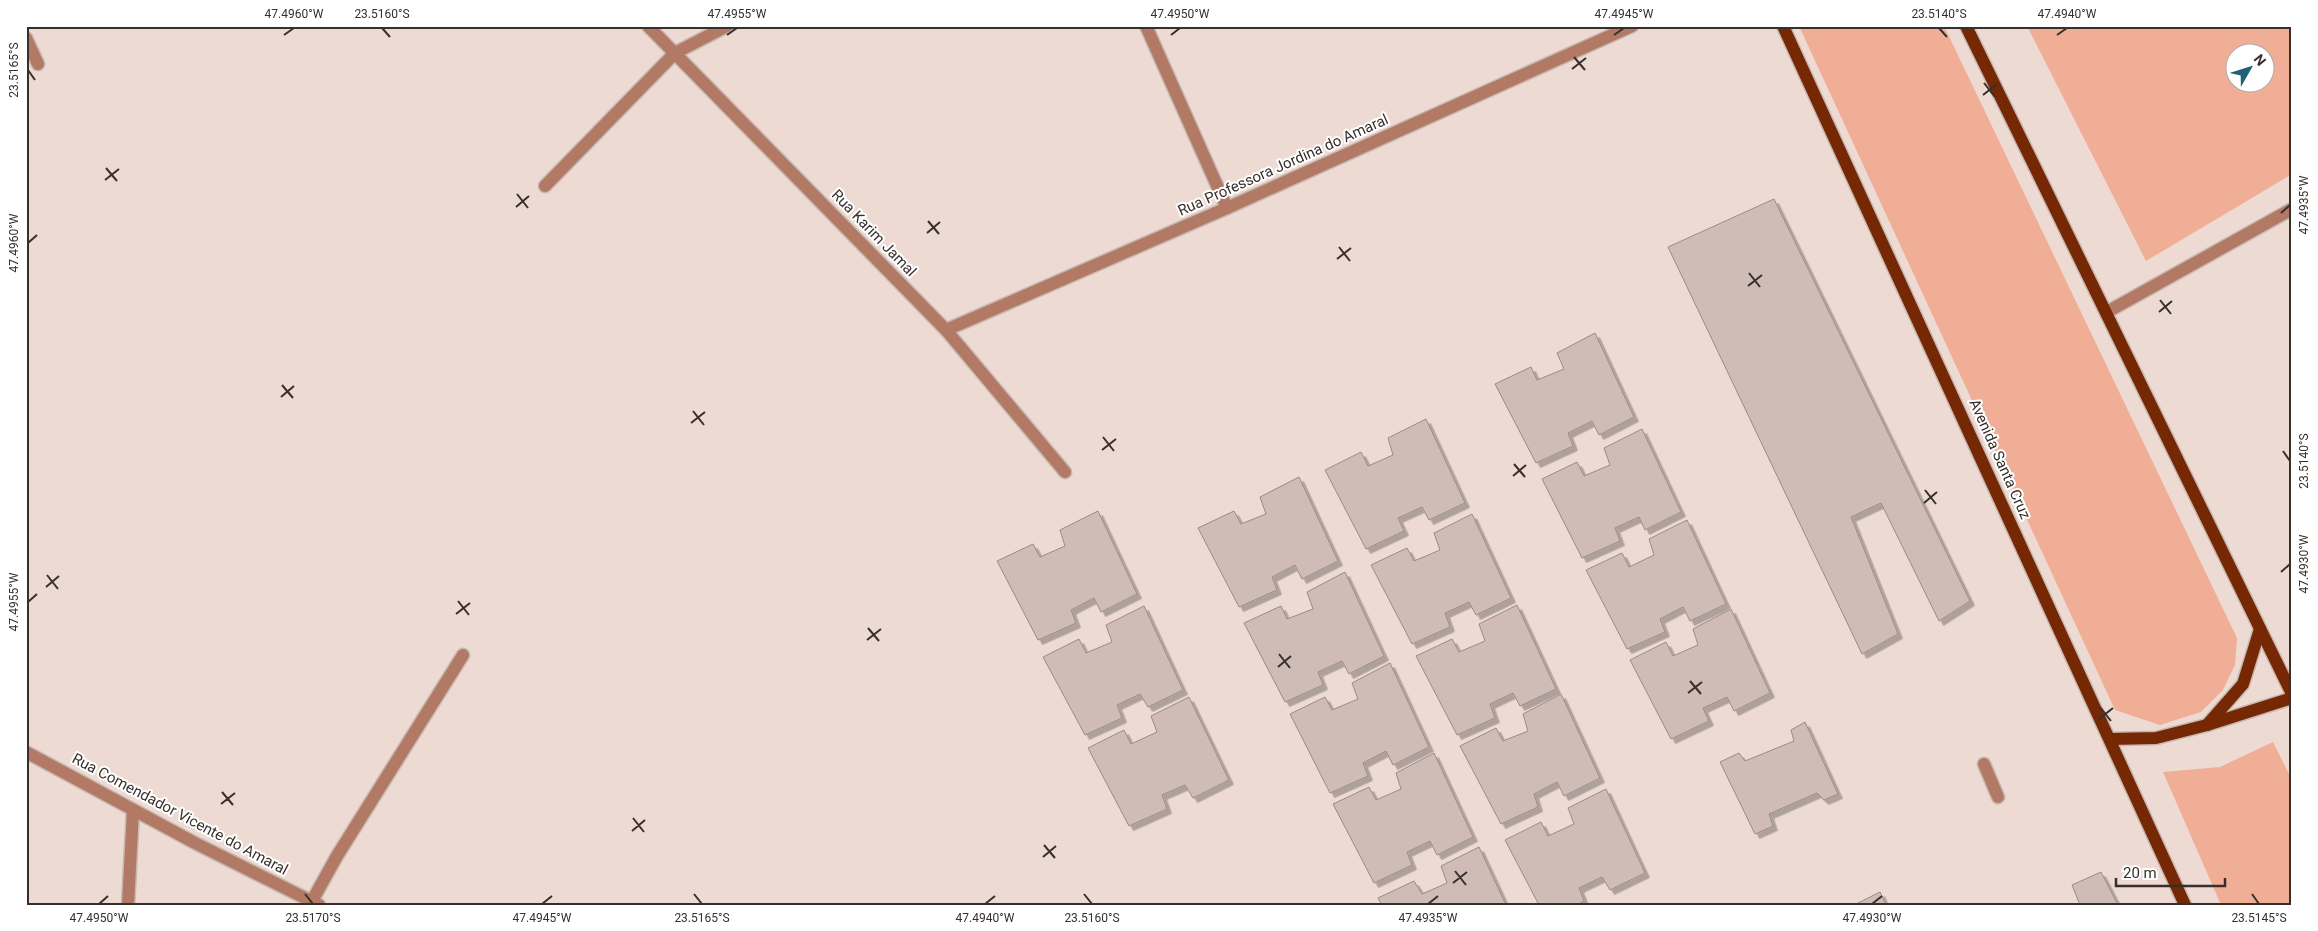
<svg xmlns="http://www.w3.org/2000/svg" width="2318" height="931" viewBox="0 0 2318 931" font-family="Roboto,sans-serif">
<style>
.green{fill:#f0ae97;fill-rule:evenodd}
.building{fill:#cfbcb6;stroke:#9b8a84;filter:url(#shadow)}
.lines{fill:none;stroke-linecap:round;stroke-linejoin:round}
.minor-casing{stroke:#c8b8b2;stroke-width:15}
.major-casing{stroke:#c8b8b2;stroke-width:15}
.minor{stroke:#b27965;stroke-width:12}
.major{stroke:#762804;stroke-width:12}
.ticks{fill:none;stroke:#362f2c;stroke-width:2}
.labels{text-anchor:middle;stroke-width:4;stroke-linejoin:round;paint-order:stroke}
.street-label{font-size:15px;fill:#362f2c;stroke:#fff}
.neatline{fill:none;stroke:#362f2c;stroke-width:2}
.ticks-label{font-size:12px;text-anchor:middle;fill:#362f2c}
</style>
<defs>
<filter id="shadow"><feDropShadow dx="4.5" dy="4.5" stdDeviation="0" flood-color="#0004"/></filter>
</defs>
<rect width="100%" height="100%" fill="#eddad3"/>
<g class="green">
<path d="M1799 26H1944L2237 638 2235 665 2223 690 2201 712 2160 725 2115 710Z"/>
<path d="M2027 26H2292V174L2146 261ZM2236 52H2266V82H2236Z"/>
<path d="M2273 742 2292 780V905H2221L2163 772 2220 767Z"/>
</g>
<g class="building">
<path d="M1774 199 1970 601 1939 621 1881 503 1851 517 1898 634 1862 654 1668 247Z"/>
<path d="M1595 333 1634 417 1599 435 1592 421 1568 433 1573 446 1536 463 1495 384 1531 367 1537 380 1564 369 1557 353Z"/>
<path d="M1426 419 1465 503 1429 520 1422 507 1398 518 1404 531 1366 549 1325 470 1361 452 1368 466 1393 455 1388 438Z"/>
<path d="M1642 429 1681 512 1645 530 1639 517 1615 528 1620 541 1582 558 1542 479 1577 462 1584 476 1610 465 1604 448Z"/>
<path d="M1299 477 1338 561 1302 579 1295 565 1272 577 1277 590 1239 607 1198 528 1234 511 1241 524 1266 514 1260 497Z"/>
<path d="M1098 511 1137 594 1101 612 1094 598 1071 610 1076 623 1038 640 997 561 1033 544 1040 557 1065 546 1060 530Z"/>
<path d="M1472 514 1511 598 1476 615 1469 602 1445 613 1450 627 1412 644 1371 565 1407 548 1414 561 1440 550 1434 533Z"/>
<path d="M1687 520 1726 604 1690 621 1683 607 1660 619 1665 632 1627 649 1586 570 1622 553 1629 567 1654 555 1649 539Z"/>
<path d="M1345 572 1384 656 1349 674 1342 661 1318 672 1323 685 1285 702 1244 623 1281 606 1287 619 1313 609 1307 592Z"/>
<path d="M1517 605 1556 689 1520 706 1513 693 1490 704 1495 718 1457 735 1416 656 1452 639 1459 652 1485 641 1479 624Z"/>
<path d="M1144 606 1183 690 1148 707 1140 694 1117 705 1122 718 1085 735 1043 657 1079 639 1086 653 1112 642 1106 625Z"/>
<path d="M1731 609 1770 693 1734 711 1727 697 1703 708 1709 721 1671 739 1630 660 1666 642 1673 656 1698 645 1693 629Z"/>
<path d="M1390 663 1429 747 1393 765 1386 751 1363 763 1368 776 1330 793 1290 714 1325 697 1332 710 1358 699 1352 683Z"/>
<path d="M1561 694 1600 778 1564 796 1557 782 1534 794 1538 807 1501 824 1460 746 1496 728 1503 741 1528 731 1523 714Z"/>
<path d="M1189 697 1229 780 1193 798 1185 785 1162 795 1167 809 1129 826 1088 748 1124 730 1131 744 1157 732 1151 716Z"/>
<path d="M1805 722 1838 794 1824 800 1817 793 1769 814 1773 826 1755 834 1720 762 1739 753 1745 761 1794 741 1791 730Z"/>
<path d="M1434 753 1473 837 1437 855 1430 841 1407 852 1412 865 1374 883 1333 804 1369 787 1376 800 1401 789 1396 773Z"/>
<path d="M1606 789 1645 873 1610 890 1602 877 1579 888 1584 901 1576 905H1539L1505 840 1541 822 1548 836 1574 824 1568 808Z"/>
<path d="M1479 847 1506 905H1382L1378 898 1414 881 1422 894 1447 883 1441 866Z"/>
<path d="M2101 872 2118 905H2080L2072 885Z"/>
<path d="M1880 892 1886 905H1854Z"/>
</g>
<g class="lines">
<defs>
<g id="minor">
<path d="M648 26 946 330 1065 472"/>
<path d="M1146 26 1227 208"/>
<path d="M26 38 38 64"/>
<path d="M545 186 675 53 727 26"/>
<path d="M2107 312 2292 209"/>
<path d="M946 330 1227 208 1632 26"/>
<path d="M26 752 195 843 319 905"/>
<path d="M1984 764 1998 797"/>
<path d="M312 901 337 856 463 655"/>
<path d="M128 905 133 810"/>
</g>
<g id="major">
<path d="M1783 26 2185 905"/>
<path d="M1966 26 2292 694"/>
<path d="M2207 725 2243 684 2260 629"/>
<path d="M2110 739 2156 738 2207 725 2292 698"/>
</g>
</defs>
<use href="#minor" class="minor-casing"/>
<use href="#major" class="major-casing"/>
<use href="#minor" class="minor"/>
<use href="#major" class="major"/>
</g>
<path class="ticks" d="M382 28 390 37M1939 28 1947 37M284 35 294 28M727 35 737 28M1171 35 1180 28M1614 35 1624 28M2057 35 2067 28M1574 57 1585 70M1572 69 1586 58M28 70 35 80M1984 83 1995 97M1983 95 1997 84M106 168 117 181M105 180 119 169M517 194 528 208M516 207 529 196M2281 213 2290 205M928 221 939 234M927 233 940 222M28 243 37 235M1339 247 1350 261M1337 259 1351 248M1749 273 1760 287M1748 286 1762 275M2160 300 2171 314M2159 312 2172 301M282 385 293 398M281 397 294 386M693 411 704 425M691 423 705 412M1103 437 1114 451M1102 450 1116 439M2283 451 2290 461M1514 464 1525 477M1513 476 1526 465M1925 490 1936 504M1924 503 1937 492M2281 572 2290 564M47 575 58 589M46 587 59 576M458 601 469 615M28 602 37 594M456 614 470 603M868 628 879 641M867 640 881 629M1279 654 1290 668M1278 667 1291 656M1690 681 1701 694M1688 693 1702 682M2100 707 2111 721M2099 719 2113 708M222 792 233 805M221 804 235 793M633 818 644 832M632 831 645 820M1044 845 1055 858M1043 857 1056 846M1455 871 1466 885M1453 883 1467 872M305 894 313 904M694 894 702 904M1084 894 1092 904M2252 894 2259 904M99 904 108 896M542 904 552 896M985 904 995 896M1428 904 1438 896M1872 904 1882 896"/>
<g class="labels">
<g class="street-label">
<text transform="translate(1283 165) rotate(-24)" y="5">Rua Professora Jordina do Amaral</text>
<text transform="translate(874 233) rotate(46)" y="5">Rua Karim Jamal</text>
<text transform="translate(2000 459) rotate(66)" y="5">Avenida Santa Cruz</text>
<text transform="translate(180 814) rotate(28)" y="5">Rua Comendador Vicente do Amaral</text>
</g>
</g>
<rect width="2318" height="931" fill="none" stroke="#ffffff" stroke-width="55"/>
<g transform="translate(2250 68) rotate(51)"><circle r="24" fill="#ffffff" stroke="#afacab"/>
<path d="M0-4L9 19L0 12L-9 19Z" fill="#1f6275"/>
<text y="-8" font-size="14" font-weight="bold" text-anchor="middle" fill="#362f2c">N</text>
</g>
<path d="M2116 878v8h109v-8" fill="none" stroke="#362f2c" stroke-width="2.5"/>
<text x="2123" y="878" font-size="15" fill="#362f2c" stroke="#ffffff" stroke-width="4" paint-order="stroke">20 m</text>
<rect x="28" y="28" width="2262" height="876" class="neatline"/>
<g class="ticks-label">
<text x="294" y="18">47.4960°W</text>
<text x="382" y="18">23.5160°S</text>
<text x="737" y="18">47.4955°W</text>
<text x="1180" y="18">47.4950°W</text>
<text x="1624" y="18">47.4945°W</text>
<text x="1939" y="18">23.5140°S</text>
<text x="2067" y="18">47.4940°W</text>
<text transform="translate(14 70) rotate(-90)" y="4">23.5165°S</text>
<text transform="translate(2304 205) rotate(-90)" y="4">47.4935°W</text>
<text transform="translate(14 243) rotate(-90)" y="4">47.4960°W</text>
<text transform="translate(2304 461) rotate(-90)" y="4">23.5140°S</text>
<text transform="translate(2304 564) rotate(-90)" y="4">47.4930°W</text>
<text transform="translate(14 602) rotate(-90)" y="4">47.4955°W</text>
<text x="99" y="922">47.4950°W</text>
<text x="313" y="922">23.5170°S</text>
<text x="542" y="922">47.4945°W</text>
<text x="702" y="922">23.5165°S</text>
<text x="985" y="922">47.4940°W</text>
<text x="1092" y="922">23.5160°S</text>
<text x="1428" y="922">47.4935°W</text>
<text x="1872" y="922">47.4930°W</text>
<text x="2259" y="922">23.5145°S</text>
</g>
</svg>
